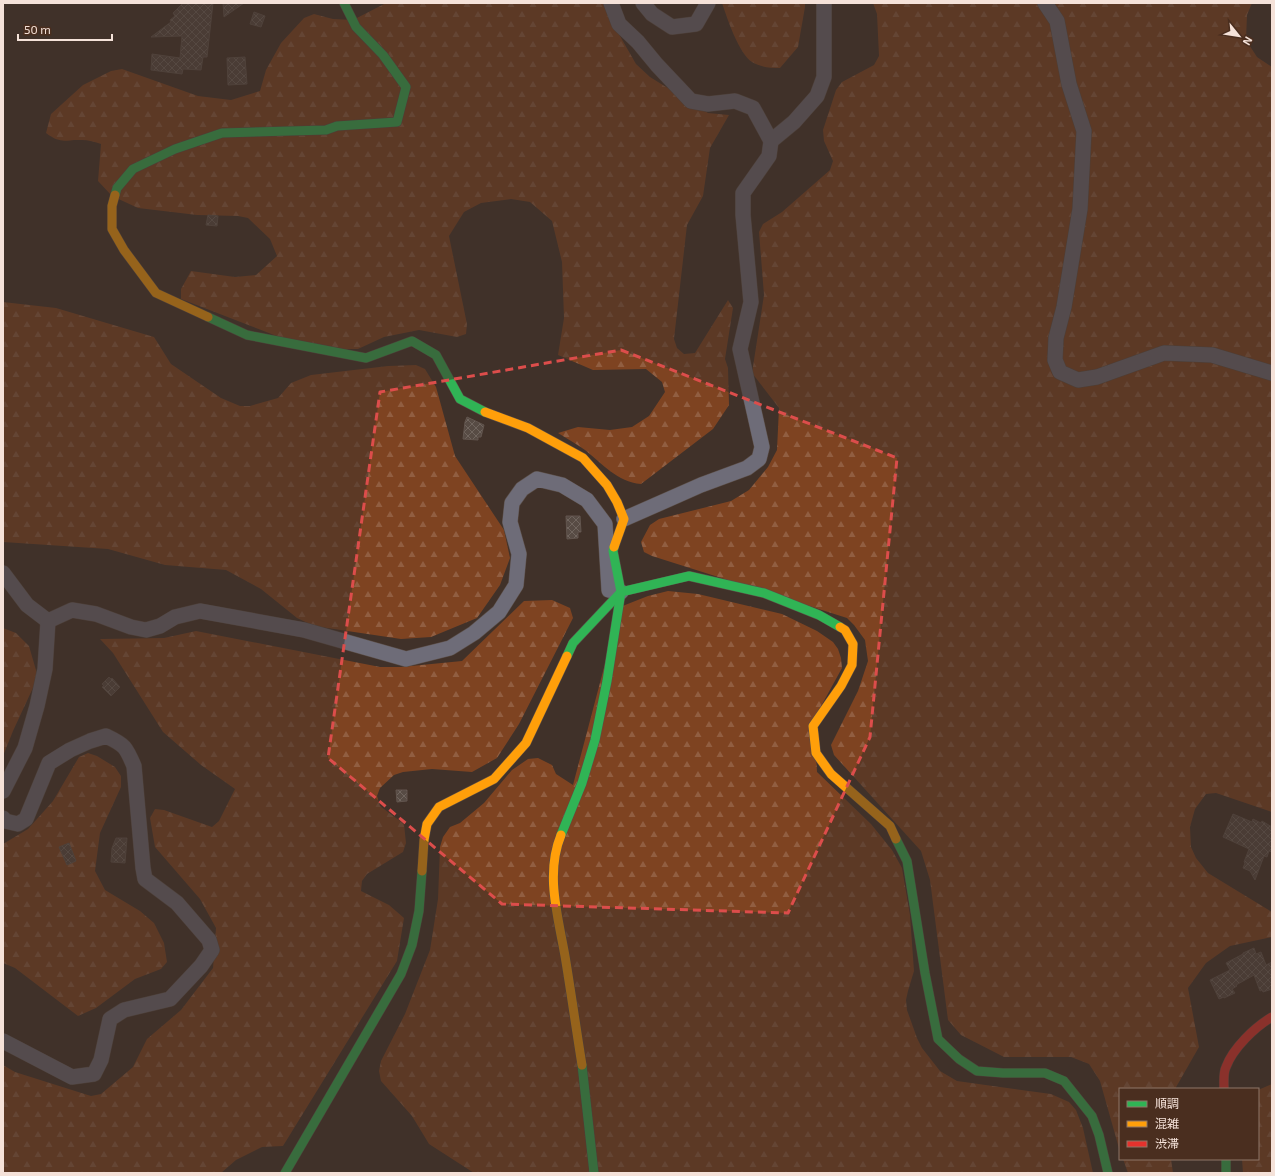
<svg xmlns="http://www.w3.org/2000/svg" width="1275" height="1176" viewBox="0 0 1275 1176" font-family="'Exo 2','Noto Sans JP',sans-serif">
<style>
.forest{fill:url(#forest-firs)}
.building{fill:url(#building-cross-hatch);stroke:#62554e}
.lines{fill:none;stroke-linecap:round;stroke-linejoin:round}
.street-casing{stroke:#5b4e47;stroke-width:16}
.fast-casing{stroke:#5b4e47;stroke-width:10}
.slow-casing{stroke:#5b4e47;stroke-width:10}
.jam-casing{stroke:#5b4e47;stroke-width:10}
.street{stroke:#6e6c78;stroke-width:15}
.fast{stroke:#30b455;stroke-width:9}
.slow{stroke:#ff9f0a;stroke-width:9}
.jam{stroke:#e5322d;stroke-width:9}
.marked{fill:none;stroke:#dc4d4b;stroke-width:3;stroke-dasharray:8 5;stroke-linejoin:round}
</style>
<defs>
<pattern id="forest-firs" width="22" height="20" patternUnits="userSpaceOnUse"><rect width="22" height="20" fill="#7e4321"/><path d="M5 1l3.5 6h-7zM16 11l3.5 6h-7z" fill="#915e41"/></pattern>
<pattern id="building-cross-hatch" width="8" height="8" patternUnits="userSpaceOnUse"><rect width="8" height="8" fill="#574b44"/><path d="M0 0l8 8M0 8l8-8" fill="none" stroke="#70655e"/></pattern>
</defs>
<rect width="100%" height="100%" fill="#403129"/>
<g class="forest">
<path d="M386 3H605L612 22 636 64 650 77 708 113 729 115 710 148 703 196 687 225 674 339 677 348 684 354 695 353 728 300 733 308 725 359 728 368 729 405 713 429 641 484C617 482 603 464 585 450 577 444 567 439 558 433L578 427 610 430 632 427 649 416 665 392 662 382 646 369 593 370 558 355 564 318 562 262 552 221 530 202 511 199 481 203 464 212 449 236 467 324 466 334 457 337 419 330 384 337 358 349H310L181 299V289L191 271 235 277 256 275 277 256 270 239 248 218 238 216 197 215 138 208 112 196 98 181 101 144C95 142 88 140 82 140 65 139 62 145 46 133L51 114 83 85 111 71 122 69 198 96 231 100 260 91 266 70 281 43 304 18 314 14 333 19 353 20Z"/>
<path d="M722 3H805V7L798 47 780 68C770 68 760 67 752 62 739 54 727 18 722 3Z"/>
<path d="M873 3H1252L1247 15 1246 40 1257 57 1272 67V812L1216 793 1206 794 1195 809 1190 827 1191 847 1196 858 1208 873 1272 912V937L1230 946 1206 963 1188 988 1199 1047 1175 1089H1120V1152L1100 1081 1089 1064 1071 1057H1004L961 1035 948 1020 930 880 921 851 834 755 831 745 858 691 868 661 865 640 854 625 847 618 652 556 644 552 641 542 650 525 659 519 731 501 749 490 768 467 777 450 779 408 752 373 764 295 759 232 763 224 782 212 830 170 833 161 824 141 823 130 836 90 842 82 874 65 879 56 877 14Z"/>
<path d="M3 302 56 308 154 337 171 364 221 398 240 406H250L278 398 291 383 311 375 388 366 416 365 425 369 436 387 455 456 504 530 510 558 500 585 477 618 431 637 401 639 314 626 297 618 261 589 226 570 165 565 108 549 3 542Z"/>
<path d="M668 591 698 594 782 614 817 631 833 642 838 649 841 658 842 668 814 719 817 772 871 824 892 850 902 868 910 915 914 971 908 991 906 1000 907 1010 917 1038 922 1048 940 1071 957 1081 1051 1094 1069 1102 1076 1110 1083 1128 1093 1173H474L429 1144 412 1116 381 1081 379 1071 381 1061 405 1014 430 950 438 899 440 847 443 837 450 827 460 823 484 803 512 770 528 759 538 758 552 765 556 774 573 785 620 607 648 596Z"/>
<path d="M552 600 570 608 573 618 519 724 497 758 472 772 432 769 403 772 394 775 380 788 377 796 380 806 404 824 406 843 403 852 367 874 362 881 361 891 389 905 404 918 397 961 283 1146 262 1147 236 1160 221 1173H3V1065L15 1072 91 1096 101 1094 133 1067 147 1039 181 1010 213 968 216 928 200 899 155 847 150 818 155 809 164 810 212 827 219 821 235 789 201 765 163 732 113 653 100 639 164 638 196 631 380 667H401L462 661 524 601Z"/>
<path d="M3 628 16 633 29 646 38 677 13 731 3 756Z"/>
<path d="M88 753 97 756 115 767 121 776V787L100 833 95 871 105 890 140 911 154 923 164 943 167 962 161 969 135 979 96 1008 78 1016 15 968 3 963V844L28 829 53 801 79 757Z"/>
<path d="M1272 1084V1173H1243L1242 1159H1258V1090Z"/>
<path d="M1123 1159H1171L1173 1173H1128Z"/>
</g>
<g class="building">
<path d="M183 3H213L207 57H203L201 70 183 69 182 74 151 70 152 54 180 58 182 36 151 37 171 22 170 20 175 16 173 13Z"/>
<path d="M223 3H244L224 17Z"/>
<path d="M254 12 265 16 261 27 250 24Z"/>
<path d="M245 57 247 84 228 85 227 58Z"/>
<path d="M208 215 218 216 217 226 206 225Z"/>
<path d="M467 417 484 425 481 437H478V440L463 439 465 422Z"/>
<path d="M566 516H580L581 532H578V538L567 539Z"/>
<path d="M109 677 111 679 112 678 120 687 111 696 102 687 104 686 102 684Z"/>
<path d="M396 790H407V801L397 802Z"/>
<path d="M1233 814 1252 822 1253 819 1261 823 1262 821 1272 827V852L1269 851 1267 857 1264 856 1255 880 1250 871 1243 868 1245 863 1244 862 1249 849 1223 837Z"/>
<path d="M116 838H127L125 863 111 862 112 848Z"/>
<path d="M69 843 76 861 67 865 59 847Z"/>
<path d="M1254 948 1256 954 1261 952 1266 965 1272 962V989L1263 992 1262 990 1260 991 1254 975 1236 985 1237 986 1232 989 1235 993 1224 998V997L1219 999 1210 980 1230 970 1226 963 1243 954V953Z"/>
</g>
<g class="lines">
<defs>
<g id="street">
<path d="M611 3 619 24 638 42 657 65 691 101 708 104 735 101 753 108 771 141 769 156 743 193V215L751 302 740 349 762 447 759 459 747 468 701 485 624 519"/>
<path d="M643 3 652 14 672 27 696 24 708 3"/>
<path d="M1045 3 1057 21 1069 84 1084 131 1080 209 1064 307 1056 338 1055 360 1060 372 1078 380 1097 377 1164 353 1212 355 1272 373"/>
<path d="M771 141 794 122 817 96 824 77V3"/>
<path d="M3 573 27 605 48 621"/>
<path d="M48 621 72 610 96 614 131 627 146 630 160 626 175 617 200 611 304 630 406 659 450 648 474 633 499 612 516 585 519 554 510 522 512 503 522 489 537 479 562 485 587 500 605 524 609 590 621 592"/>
<path d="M3 791 25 748 37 706 45 669 48 621"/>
<path d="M3 818 5 821 18 824 26 819 49 763 70 750 90 741 106 736C125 745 126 747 134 766L143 868 145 879 177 903 209 940 212 950 201 966 170 999 124 1010 110 1019 101 1060 94 1074 72 1077 3 1041"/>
</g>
<g id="fast">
<path d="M115 195 117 188 133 169 175 149 222 133 326 130 337 126 397 122 406 87 383 55 356 27 344 3"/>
<path d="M208 317 247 335 366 358 412 341 436 355 460 399 485 412"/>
<path d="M567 656 573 643 621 592 689 576 764 593 819 615 840 627"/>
<path d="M561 835 582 783 595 740 607 681 621 592 613 551 614 547"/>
<path d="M896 839 907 861 925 973 938 1039 959 1059 977 1071 1003 1073H1045L1064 1081 1092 1116 1099 1135 1108 1173"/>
<path d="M582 1065 594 1173"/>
<path d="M1226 1159V1173"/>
<path d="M285 1173 401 974 412 945 419 911 422 871"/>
</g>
<g id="slow">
<path d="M115 195 112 206V229L124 250 156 293 208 317"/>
<path d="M485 412 528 428 583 458 607 485 617 502 624 519 614 547"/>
<path d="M840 627 845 630 853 644 852 665 841 686 813 726 816 753 831 774 890 826 896 839"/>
<path d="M561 835C545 874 558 916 565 956 571 992 576 1028 582 1065"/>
<path d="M422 871 424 840 427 824 439 807 494 779 526 743 567 656"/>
</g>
<path id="jam" d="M1224 1089C1224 1082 1223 1073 1226 1067 1233 1048 1255 1027 1272 1017"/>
</defs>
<use href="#street" class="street-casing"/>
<use href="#fast" class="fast-casing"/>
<use href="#slow" class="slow-casing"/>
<use href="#jam" class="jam-casing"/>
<use href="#street" class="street"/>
<use href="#fast" class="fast"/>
<use href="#slow" class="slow"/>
<use href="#jam" class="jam"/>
</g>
<path d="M0 0H1275V1176H0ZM621 350 897 458 870 737 788 913 502 904 328 758 380 392Z" fill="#403129" fill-opacity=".55" fill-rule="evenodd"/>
<path class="marked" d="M621 350 897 458 870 737 788 913 502 904 328 758 380 392Z"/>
<rect width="1275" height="1176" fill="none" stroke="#f5e2d9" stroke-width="8"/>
<rect x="1119" y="1088" width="140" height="72" fill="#4a2e1f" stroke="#8e7669"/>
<rect x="1127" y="1101" width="20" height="6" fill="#30b455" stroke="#8e7669"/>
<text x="1155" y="1108" font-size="12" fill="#f5e2d9">順調</text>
<rect x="1127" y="1121" width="20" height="6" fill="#ff9f0a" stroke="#8e7669"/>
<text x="1155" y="1128" font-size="12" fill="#f5e2d9">混雑</text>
<rect x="1127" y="1141" width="20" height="6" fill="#e5322d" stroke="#8e7669"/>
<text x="1155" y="1148" font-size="12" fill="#f5e2d9">渋滞</text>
<g transform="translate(1239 36) rotate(120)" stroke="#4a2e1f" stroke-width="3" paint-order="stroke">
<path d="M0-3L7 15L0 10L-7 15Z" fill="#f5e2d9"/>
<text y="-6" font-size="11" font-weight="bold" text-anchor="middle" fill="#f5e2d9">N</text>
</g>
<path d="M18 34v6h94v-6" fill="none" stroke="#f5e2d9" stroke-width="2"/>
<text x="24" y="34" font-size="12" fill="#f5e2d9" stroke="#4a2e1f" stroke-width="3" paint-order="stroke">50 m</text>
</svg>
